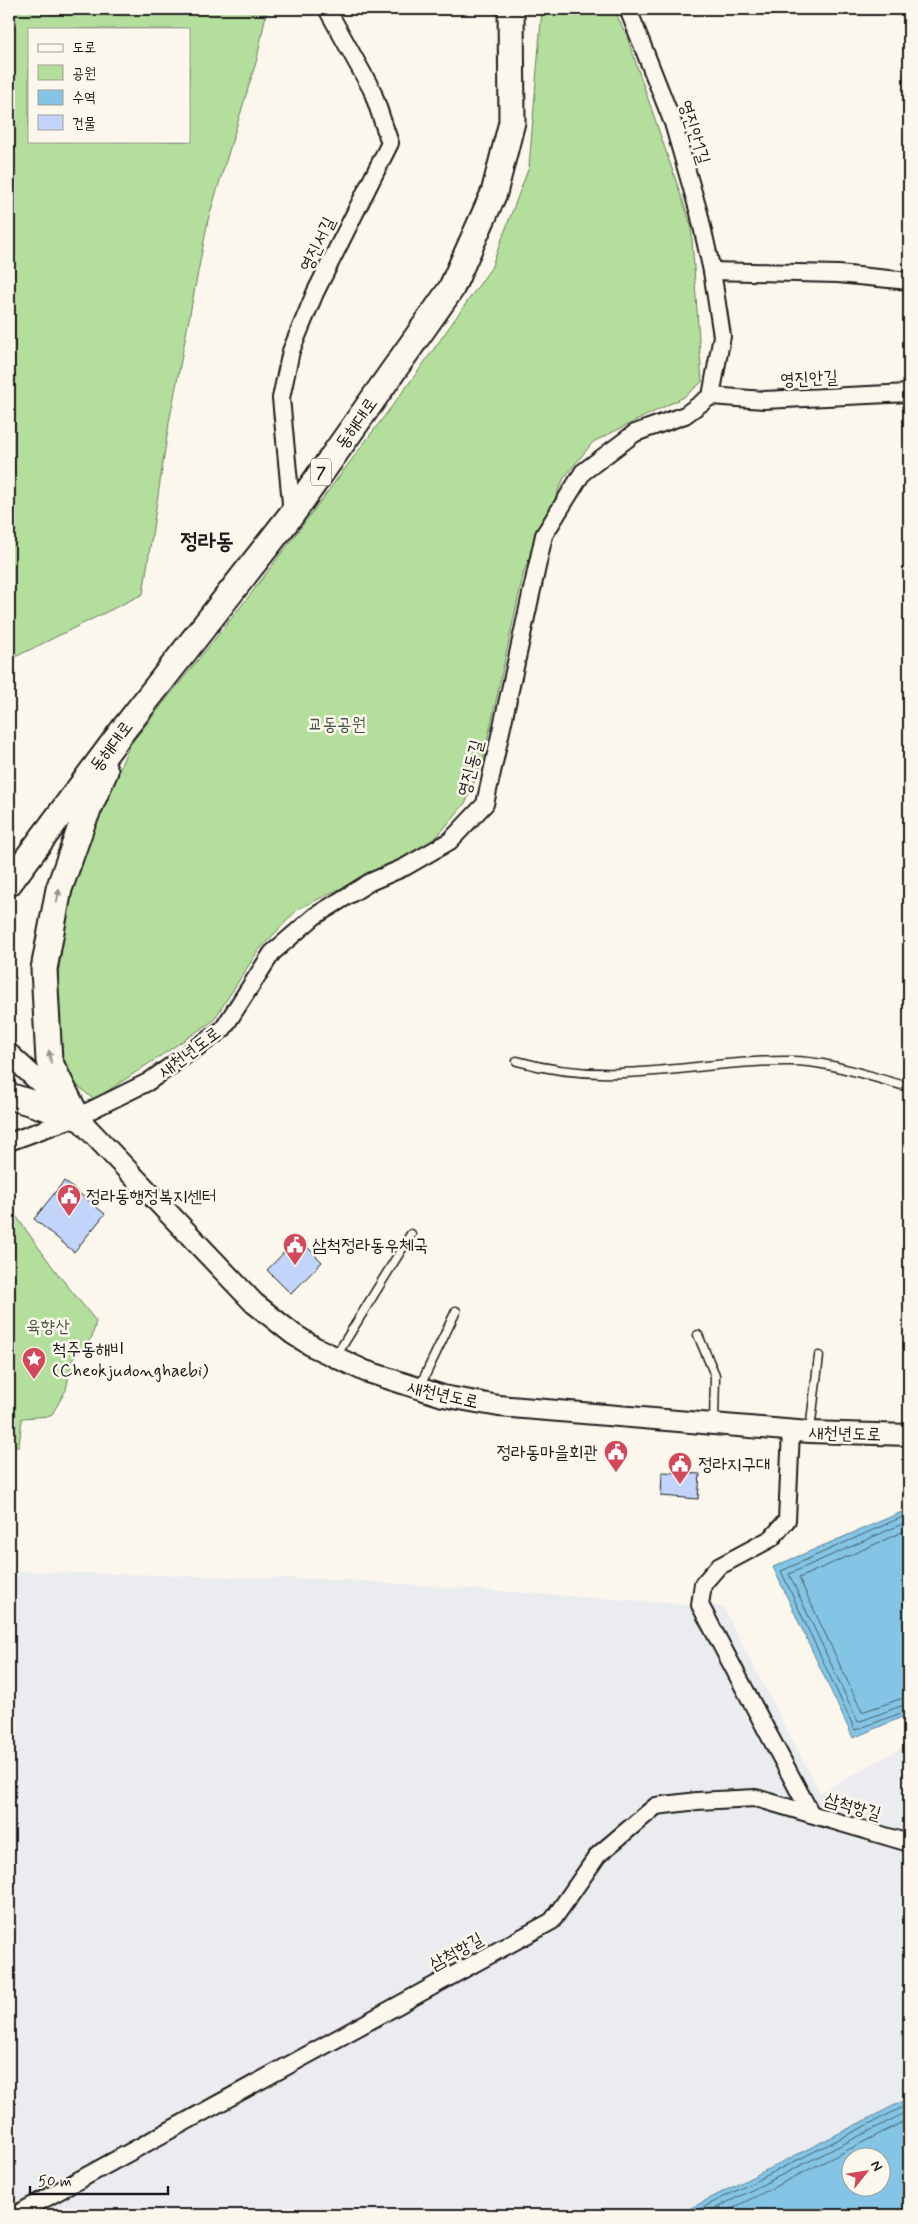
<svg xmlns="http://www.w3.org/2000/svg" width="918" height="2224" viewBox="0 0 918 2224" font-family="Mynerve,'Poor Story',sans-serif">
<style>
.built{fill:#eaecf0}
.green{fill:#b4de9b;stroke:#687d5c;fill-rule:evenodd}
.water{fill:#84c5e5;stroke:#5a8195;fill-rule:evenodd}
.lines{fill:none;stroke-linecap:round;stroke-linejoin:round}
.shore{stroke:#46606c;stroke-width:1}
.building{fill:#c2d4fa;stroke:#1c1c1c}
.service-casing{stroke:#1c1c1c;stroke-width:11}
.minor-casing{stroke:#1c1c1c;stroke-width:20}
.tertiary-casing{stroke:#1c1c1c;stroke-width:24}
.primary-casing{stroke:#1c1c1c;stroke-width:29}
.service{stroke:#fbf7ec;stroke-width:8}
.minor{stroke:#fbf7ec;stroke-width:16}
.tertiary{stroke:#fbf7ec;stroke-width:20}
.primary{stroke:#fbf7ec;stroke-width:25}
.oneway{fill:#97948e}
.labels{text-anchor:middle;stroke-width:5;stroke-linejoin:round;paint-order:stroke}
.shield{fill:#fbf7ec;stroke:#5f5e5a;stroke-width:1}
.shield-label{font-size:16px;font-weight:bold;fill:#1c1c1c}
.street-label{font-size:18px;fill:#1c1c1c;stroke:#fbf7ec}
.park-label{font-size:18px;fill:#4a5642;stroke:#fbf7ec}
.poi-label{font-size:18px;fill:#1c1c1c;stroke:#fbf7ec;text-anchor:start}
.district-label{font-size:22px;font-weight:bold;fill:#1c1c1c;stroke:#fbf7ec}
</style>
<rect width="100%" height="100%" fill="#fbf7ec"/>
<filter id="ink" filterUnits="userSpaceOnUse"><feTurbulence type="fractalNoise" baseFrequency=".02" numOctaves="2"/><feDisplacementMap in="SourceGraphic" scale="10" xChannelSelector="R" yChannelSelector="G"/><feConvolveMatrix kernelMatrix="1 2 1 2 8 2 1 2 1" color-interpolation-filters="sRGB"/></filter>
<g filter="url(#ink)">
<path class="built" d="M9 1571 347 1580 723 1607 820 1793 909 1744V2107L690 2215H9Z"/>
<g class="green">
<path d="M9 9H267L257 59 208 220 169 423 143 594 9 660ZM29 29H189V141H29Z"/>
<path d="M542 9H614L627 37 691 225 702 382 684 397 593 442 564 478 524 571 483 761 466 802 430 845 298 909 258 951 213 1021 94 1100 69 1078 59 1044 56 990 70 886 129 746 250 595 419 370 491 268 529 167Z"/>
<path d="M9 1209H11L57 1273 96 1321 92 1337 72 1360 66 1390 51 1416 22 1418 19 1447H9Z"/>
</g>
<g class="water">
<path d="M909 1509V1714L853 1738 773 1567Z"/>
<path d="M909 2098V2215H677ZM850 2156H880V2186H850Z"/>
</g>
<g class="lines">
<g class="shore">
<path d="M909 1514 781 1571 855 1730 909 1710"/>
<path d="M909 1521 789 1574 858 1722 909 1703"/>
<path d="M909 1529 799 1578 862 1712 909 1696"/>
<path d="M688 2215 909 2104"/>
<path d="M702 2215 909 2111"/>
<path d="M719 2215 909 2119"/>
</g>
</g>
<g class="building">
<path d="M64 1181 105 1214 74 1252 34 1219Z"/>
<path d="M298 1238 322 1262 291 1294 267 1270Z"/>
<path d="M662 1472 700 1474 698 1499 661 1496Z"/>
</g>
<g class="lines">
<defs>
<g id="service">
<path d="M517 1061C614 1089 695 1060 790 1061 831 1061 870 1077 909 1087"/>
<path d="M698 1335 715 1375 714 1423"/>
<path d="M336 1356 411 1234"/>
<path d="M419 1388 456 1311"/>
<path d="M810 1430 819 1356"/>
</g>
<g id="minor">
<path d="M628 9 673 123 699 213 712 271"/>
<path d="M711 396 722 336 712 271 838 274 909 281"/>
<path d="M711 396 764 400 909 393"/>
<path d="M292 514 281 398 291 351 315 293 390 143 372 90 327 9"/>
<path d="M9 1142 77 1117 148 1082 223 1029 272 953 315 916 370 882 405 867 450 841 485 804 544 535 583 472 635 433 685 415 711 396"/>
<path d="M791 1431 787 1520 772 1538 718 1567 703 1584 700 1605 811 1814"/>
<path d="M15 2215 552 1921 598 1855 656 1806 697 1801 756 1798 909 1843"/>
</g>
<path id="tertiary" d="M9 1054 77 1117 254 1303 293 1334 314 1347 365 1371 443 1396 499 1406 809 1432 909 1435"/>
<g id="primary">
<path d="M9 883 123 730 292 514 451 289 494 193 512 122 511 9"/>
<path d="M9 1096 77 1117"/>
<path d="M77 1117 49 1061 44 969 59 889 82 824 105 771"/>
</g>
</defs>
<use href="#service" class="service-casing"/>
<use href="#minor" class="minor-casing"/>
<use href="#tertiary" class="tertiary-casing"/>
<use href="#primary" class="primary-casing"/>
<use href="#service" class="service"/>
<use href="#minor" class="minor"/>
<use href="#tertiary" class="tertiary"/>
<use href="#primary" class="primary"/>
</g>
<defs><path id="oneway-solid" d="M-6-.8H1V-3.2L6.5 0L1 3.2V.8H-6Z" transform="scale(1.25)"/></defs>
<g class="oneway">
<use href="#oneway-solid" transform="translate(58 896) rotate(-79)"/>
<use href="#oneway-solid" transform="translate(50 1057) rotate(-100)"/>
</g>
</g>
<defs>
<symbol id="civic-pin" viewBox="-11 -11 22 30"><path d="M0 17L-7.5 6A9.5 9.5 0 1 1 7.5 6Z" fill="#d1495b" stroke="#fbf7ec"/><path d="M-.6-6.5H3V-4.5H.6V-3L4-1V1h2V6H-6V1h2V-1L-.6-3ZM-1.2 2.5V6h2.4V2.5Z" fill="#fff"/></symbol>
<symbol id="sight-pin" viewBox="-11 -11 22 30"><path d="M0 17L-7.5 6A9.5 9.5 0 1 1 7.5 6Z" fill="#d1495b" stroke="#fbf7ec"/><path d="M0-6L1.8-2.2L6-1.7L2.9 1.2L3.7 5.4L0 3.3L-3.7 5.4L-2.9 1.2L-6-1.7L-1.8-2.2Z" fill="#fff"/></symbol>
</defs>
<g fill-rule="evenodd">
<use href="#civic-pin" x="55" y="1182" width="28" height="38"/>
<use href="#civic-pin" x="281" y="1231" width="28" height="38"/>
<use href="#sight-pin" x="20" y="1345" width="28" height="38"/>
<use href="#civic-pin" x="602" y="1438" width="28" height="38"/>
<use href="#civic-pin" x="666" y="1450" width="28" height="38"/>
</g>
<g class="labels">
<rect class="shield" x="311" y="458.5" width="20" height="27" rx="4"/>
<g class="shield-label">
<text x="321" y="478">7</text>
</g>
<g class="street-label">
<text transform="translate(695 132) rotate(73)" y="6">영진안1길</text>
<text transform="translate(317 244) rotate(-64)" y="6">영진서길</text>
<text transform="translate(809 378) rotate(-3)" y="6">영진안길</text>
<text transform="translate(356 423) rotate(-55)" y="6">동해대로</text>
<text transform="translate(111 746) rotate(-53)" y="6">동해대로</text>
<text transform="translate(470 768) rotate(-76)" y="6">영진동길</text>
<text transform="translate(189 1052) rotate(-37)" y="6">새천년도로</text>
<text transform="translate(443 1394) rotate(13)" y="6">새천년도로</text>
<text transform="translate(845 1433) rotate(2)" y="6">새천년도로</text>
<text transform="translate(853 1806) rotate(16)" y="6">삼척항길</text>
<text transform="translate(456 1951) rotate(-29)" y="6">삼척항길</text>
</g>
<g class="park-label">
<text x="337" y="730">교동공원</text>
<text x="48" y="1332">육향산</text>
</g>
<g class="poi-label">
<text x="86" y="1202">정라동행정복지센터</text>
<text x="312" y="1251">삼척정라동우체국</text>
<text x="52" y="1355">척주동해비<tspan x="52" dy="21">(Cheokjudonghaebi)</tspan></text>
<text x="598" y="1458" text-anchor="end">정라동마을회관</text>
<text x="698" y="1470">정라지구대</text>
</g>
<g class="district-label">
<text x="207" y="548">정라동</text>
</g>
</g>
<rect width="918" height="2224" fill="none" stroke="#fbf7ec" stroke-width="30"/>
<rect x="15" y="15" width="888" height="2194" fill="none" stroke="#1c1c1c" stroke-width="2" filter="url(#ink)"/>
<rect x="28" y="28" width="162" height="115" fill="#fbf7ec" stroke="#a29f99"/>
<rect x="38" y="44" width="25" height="8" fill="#fbf7ec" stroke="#a29f99"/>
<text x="72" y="52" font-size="15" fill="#1c1c1c">도로</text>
<rect x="38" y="65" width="25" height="15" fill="#b4de9b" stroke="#a29f99"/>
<text x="72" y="78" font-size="15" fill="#1c1c1c">공원</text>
<rect x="38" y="90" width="25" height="15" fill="#84c5e5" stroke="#a29f99"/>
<text x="72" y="102" font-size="15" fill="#1c1c1c">수역</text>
<rect x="38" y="115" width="25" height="15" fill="#c2d4fa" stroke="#a29f99"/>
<text x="72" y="128" font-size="15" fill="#1c1c1c">건물</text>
<g transform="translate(866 2172) rotate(60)"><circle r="24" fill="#fbf7ec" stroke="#a29f99"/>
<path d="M0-4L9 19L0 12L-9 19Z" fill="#d1495b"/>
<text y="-8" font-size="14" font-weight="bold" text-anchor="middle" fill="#1c1c1c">N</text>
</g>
<path d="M30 2186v8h138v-8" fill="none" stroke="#1c1c1c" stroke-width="2.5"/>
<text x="38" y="2186" font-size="15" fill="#1c1c1c" stroke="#fbf7ec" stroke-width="4" paint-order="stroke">50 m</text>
</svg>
